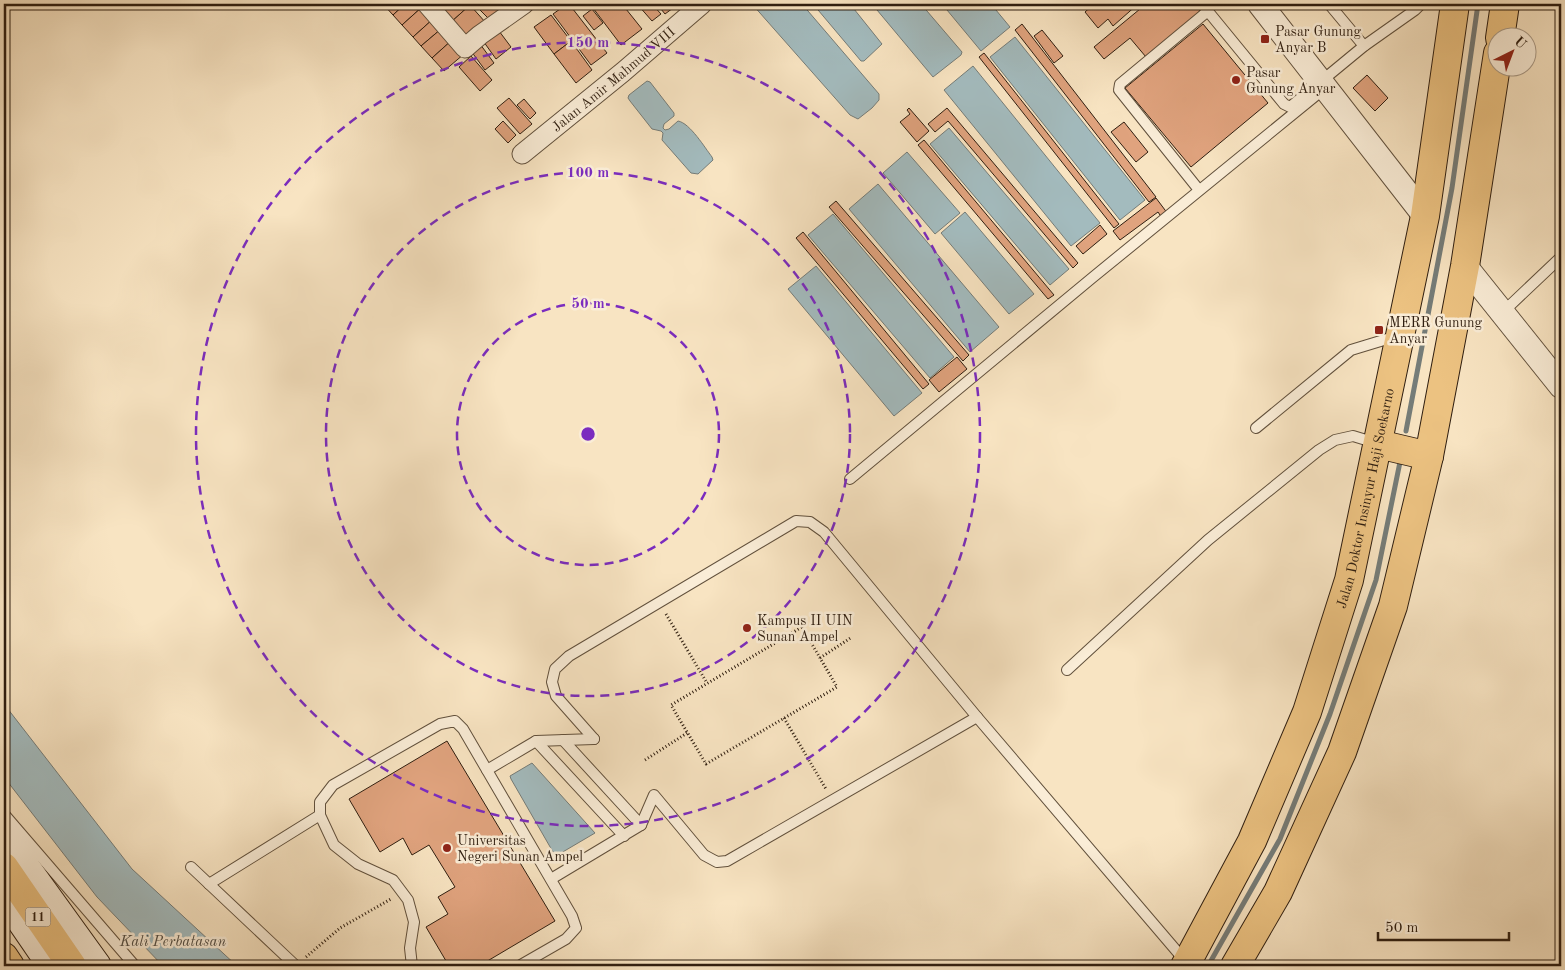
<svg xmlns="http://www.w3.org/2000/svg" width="1565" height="970" viewBox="0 0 1565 970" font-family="'Old Standard TT',serif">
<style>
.water{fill:#a3bbbe;stroke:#757c78}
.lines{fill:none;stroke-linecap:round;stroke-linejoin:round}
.stream{stroke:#757c78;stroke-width:5}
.building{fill:#e0a37e;stroke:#2f1e10}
.service-casing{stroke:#61503c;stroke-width:12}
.minor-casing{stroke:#61503c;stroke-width:21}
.tertiary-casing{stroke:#61503c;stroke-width:26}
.secondary-casing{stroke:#2f1e10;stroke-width:30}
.primary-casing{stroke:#2f1e10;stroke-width:30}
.motorway-casing{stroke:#2f1e10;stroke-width:30}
.path{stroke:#2f1e10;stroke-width:3;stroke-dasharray:1 2.5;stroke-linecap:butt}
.service{stroke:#faedd7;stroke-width:10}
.minor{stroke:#faedd7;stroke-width:19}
.tertiary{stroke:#faedd7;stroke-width:24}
.secondary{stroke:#faedd7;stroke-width:28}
.primary{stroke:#ecc281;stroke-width:28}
.motorway{stroke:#ecc281;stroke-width:28}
.ring{fill:none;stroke:#7b2cbf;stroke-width:2.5;stroke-dasharray:9 6}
.poi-dot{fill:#8f2418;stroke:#faedd7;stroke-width:2}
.labels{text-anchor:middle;stroke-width:5;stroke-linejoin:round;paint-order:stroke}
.shield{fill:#faedd7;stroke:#6c5c4c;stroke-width:1}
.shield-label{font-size:12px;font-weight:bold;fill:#2f1e10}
.poi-label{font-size:14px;fill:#2f1e10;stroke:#faedd7;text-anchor:start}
.street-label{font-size:14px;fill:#2f1e10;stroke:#faedd7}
.water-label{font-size:15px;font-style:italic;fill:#524d44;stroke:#faedd7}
.centre{fill:#7b2cbf;stroke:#faedd7;stroke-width:2.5}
.ring-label{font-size:15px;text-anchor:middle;font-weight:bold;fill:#7b2cbf;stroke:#faedd7;stroke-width:5;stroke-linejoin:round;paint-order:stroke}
</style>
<rect width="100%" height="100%" fill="#f8e4c2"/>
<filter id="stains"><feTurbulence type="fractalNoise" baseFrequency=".004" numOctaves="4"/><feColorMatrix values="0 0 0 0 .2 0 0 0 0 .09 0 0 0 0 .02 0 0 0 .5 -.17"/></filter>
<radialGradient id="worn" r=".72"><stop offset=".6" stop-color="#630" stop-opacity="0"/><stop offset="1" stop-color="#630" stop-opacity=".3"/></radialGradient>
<g class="water">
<path d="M752 4H802L879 94V100L872 108 858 119 850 115Z"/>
<path d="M813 4H850L882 44 864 61H861Z"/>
<path d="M885 4H921L962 52 961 55 933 77 877 10Z"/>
<path d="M942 4H991L1010 27 981 51Z"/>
<path d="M1015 37 1145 200 1120 220 990 57Z"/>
<path d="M973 66 1100 223 1071 246 944 90Z"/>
<path d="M647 81 650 82 674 113V116L664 124 663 128 665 130 669 129 678 121C690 123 705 148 712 157L713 160 698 174 691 173 662 140 663 133 661 131 652 129 630 101 628 98 629 95Z"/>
<path d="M949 128 1069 269 1050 285 930 144Z"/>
<path d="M907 152 960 213 935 234 883 173Z"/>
<path d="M878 184 999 327 970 352 849 209Z"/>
<path d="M965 212 1034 294 1009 314 941 233Z"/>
<path d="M833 214 954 357 930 378 808 235Z"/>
<path d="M816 266 922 393 894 416 788 289Z"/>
<path d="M4 704 132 869 237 966H163L97 897 4 777Z"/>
<path d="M532 763 595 833 561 853 557 854 553 852 511 779 510 776Z"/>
</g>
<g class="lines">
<g class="stream">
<path d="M1406 431 1452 188 1478 4"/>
<path d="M1208 966 1280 839 1330 714 1376 580 1400 462"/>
</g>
</g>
<g class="building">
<path d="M383 4H405L393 15Z"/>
<path d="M405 4H419L422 7 402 25 393 15Z"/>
<path d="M433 4H469L470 5 450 23Z"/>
<path d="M474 4H502L504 5 489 19Z"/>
<path d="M567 4H569L607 53 591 65 553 14Z"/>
<path d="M599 4H622L642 29 621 45 593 8Z"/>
<path d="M640 4H652L661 14 652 21 638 5Z"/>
<path d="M657 4H676L677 5 665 14Z"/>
<path d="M1094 4H1138L1113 26 1108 19 1098 28 1085 12Z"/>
<path d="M1146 4H1194L1200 11 1146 57 1130 38 1104 59 1094 47Z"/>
<path d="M470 5 486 23 466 40 450 23Z"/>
<path d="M422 7 433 19 413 37 402 25Z"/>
<path d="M592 9 603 23 594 30 583 16Z"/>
<path d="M551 15 571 41 554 54 534 27Z"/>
<path d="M433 19 441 29 421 46 413 37Z"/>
<path d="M1022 24 1156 197 1149 202 1015 30Z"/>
<path d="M1203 24 1268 103 1191 167 1125 88Z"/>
<path d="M496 27 511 47 496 59 481 38Z"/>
<path d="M441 29 452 40 432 58 421 46Z"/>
<path d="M1042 30 1063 56 1054 63 1034 36Z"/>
<path d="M452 40 464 54 444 71 432 58Z"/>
<path d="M571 41 592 70 576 83 554 54Z"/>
<path d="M480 44 494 63 485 70 471 51Z"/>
<path d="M984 53 1119 224 1114 228 979 57Z"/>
<path d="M471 56 492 80 480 91 459 67Z"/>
<path d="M1367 75 1388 98 1375 111 1353 88Z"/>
<path d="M509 98 532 124 520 134 497 108Z"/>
<path d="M524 99 536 113 530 119 517 105Z"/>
<path d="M909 108 929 131 917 142 900 122 910 114 907 110Z"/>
<path d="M947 108 1078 263 1073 268 948 121 935 132 928 124Z"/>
<path d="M503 121 516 135 508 143 495 129Z"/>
<path d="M1124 122 1148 152 1136 162 1111 132Z"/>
<path d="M924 140 1054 295 1048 299 918 145Z"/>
<path d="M1156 198 1168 214 1162 218 1158 212 1120 240 1113 231Z"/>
<path d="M836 201 969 355 963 361 829 207Z"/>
<path d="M1100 225 1107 234 1083 254 1076 246Z"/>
<path d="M803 232 929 384 923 389 796 238Z"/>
<path d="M957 357 967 369 939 392 929 380Z"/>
<path d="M447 741 555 921 479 966H449L426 927 448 914 438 897 455 887 429 845 412 855 403 838 380 852 349 799Z"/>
</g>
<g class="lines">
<defs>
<g id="service">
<path d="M1202 4 1284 104 1290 107 1364 46 1415 10 1421 4"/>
<path d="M1329 4 1364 46"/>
<path d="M1199 190 1119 90 1120 84 1208 11"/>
<path d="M1503 312 1561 257"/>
<path d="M1256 428 1351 350 1397 336"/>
<path d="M850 479 1092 278 1325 88"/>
<path d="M1067 670 1208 540 1319 450 1335 440 1353 436 1376 443"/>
<path d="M594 739 556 696 552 682 555 669 569 656 796 521 810 522 824 532 977 717 1186 962"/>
<path d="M563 740 641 825"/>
<path d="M536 741 624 836"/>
<path d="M487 770 536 741 594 739"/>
<path d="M4 814 135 966"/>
<path d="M191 867 296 966"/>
<path d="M551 879 641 825 654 795 704 855 717 862 727 861 977 717"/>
<path d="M209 884 320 815"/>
<path d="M412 966 410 948 414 922 408 900 393 880 358 864 334 845 320 815V802L333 785 440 724 455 721 463 729 572 916 576 928 566 939 519 966"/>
</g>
<g id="minor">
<path d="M427 4 465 48 480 35 524 4"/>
<path id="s1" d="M522 154 623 72 702 4"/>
</g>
<g id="tertiary">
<path d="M1260 4 1425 216"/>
<path d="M1465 266 1561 386"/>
</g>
<g id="secondary">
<path d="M4 834 27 869 97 966"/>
<path d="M4 896 52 966"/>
</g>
<g id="primary">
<path d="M1500 38 1505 4"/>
<path d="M1378 444 1429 456"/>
<path id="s2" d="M1185 966 1252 841 1307 712 1349 580 1425 216 1455 4"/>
<path d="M1235 966 1278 892 1342 752 1393 606 1429 456 1465 266 1498 53"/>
</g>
<g id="motorway">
<path d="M4 867 72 966"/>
<path d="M4 957 10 966"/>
</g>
</defs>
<use href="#service" class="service-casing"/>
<use href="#minor" class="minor-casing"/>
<use href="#tertiary" class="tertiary-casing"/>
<use href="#secondary" class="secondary-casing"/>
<use href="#primary" class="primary-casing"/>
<use href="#motorway" class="motorway-casing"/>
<g class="path">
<path d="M666 614 707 683"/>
<path d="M802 627 837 687 706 764 671 705Z"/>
<path d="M820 658 852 637"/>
<path d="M784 718 826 789"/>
<path d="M645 760 687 733"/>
<path d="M306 957 340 928 391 899"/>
</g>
<use href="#service" class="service"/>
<use href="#minor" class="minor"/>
<use href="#tertiary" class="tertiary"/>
<use href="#secondary" class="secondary"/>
<use href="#primary" class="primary"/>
<use href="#motorway" class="motorway"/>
</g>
<g class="ring">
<circle cx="588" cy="434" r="131"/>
<circle cx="588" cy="434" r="262"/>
<circle cx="588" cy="434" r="392"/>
</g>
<g class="poi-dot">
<rect x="1260" y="34" width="10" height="10" rx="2.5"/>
<circle cx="1236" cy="80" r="5"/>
<rect x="1374" y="325" width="10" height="10" rx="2.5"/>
<circle cx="747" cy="628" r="5"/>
<circle cx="447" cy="848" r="5"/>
</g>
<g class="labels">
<rect class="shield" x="25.5" y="907.5" width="25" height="19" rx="4"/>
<g class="shield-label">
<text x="38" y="921">11</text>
</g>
<g class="poi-label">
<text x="1275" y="36">Pasar Gunung<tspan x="1275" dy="16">Anyar B</tspan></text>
<text x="1246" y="77">Pasar<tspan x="1246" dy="16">Gunung Anyar</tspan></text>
<text x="1389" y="327">MERR Gunung<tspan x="1389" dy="16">Anyar</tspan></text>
<text x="757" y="625">Kampus II UIN<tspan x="757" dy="16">Sunan Ampel</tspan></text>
<text x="457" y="845">Universitas<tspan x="457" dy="16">Negeri Sunan Ampel</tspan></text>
</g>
<g class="street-label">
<text dy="5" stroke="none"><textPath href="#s1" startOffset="118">Jalan Amir Mahmud VIII</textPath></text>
<text dy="5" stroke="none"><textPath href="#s2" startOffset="504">Jalan Doktor Insinyur Haji Soekarno</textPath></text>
</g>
<g class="water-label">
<text x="173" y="946">Kali Perbatasan</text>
</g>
</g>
<circle cx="588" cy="434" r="8" class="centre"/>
<g class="ring-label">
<text x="588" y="47">150 m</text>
<text x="588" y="177">100 m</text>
<text x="588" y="308">50 m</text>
</g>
<rect width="1565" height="970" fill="none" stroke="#f8e4c2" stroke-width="20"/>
<rect x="5" y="5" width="1555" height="960" fill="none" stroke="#2f1e10" stroke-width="2.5"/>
<rect x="10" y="10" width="1545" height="950" fill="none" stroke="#2f1e10"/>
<g transform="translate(1512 52) rotate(42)"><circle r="24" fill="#faedd7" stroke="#a99a87"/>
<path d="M0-4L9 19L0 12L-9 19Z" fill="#8f2418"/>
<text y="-8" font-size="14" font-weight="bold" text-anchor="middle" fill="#2f1e10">U</text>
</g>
<path d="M1378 932v8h131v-8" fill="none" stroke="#2f1e10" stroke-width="2.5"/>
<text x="1385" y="932" font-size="15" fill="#2f1e10" stroke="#faedd7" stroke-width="4" paint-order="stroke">50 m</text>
<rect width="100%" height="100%" filter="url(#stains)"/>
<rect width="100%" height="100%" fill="url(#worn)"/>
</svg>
